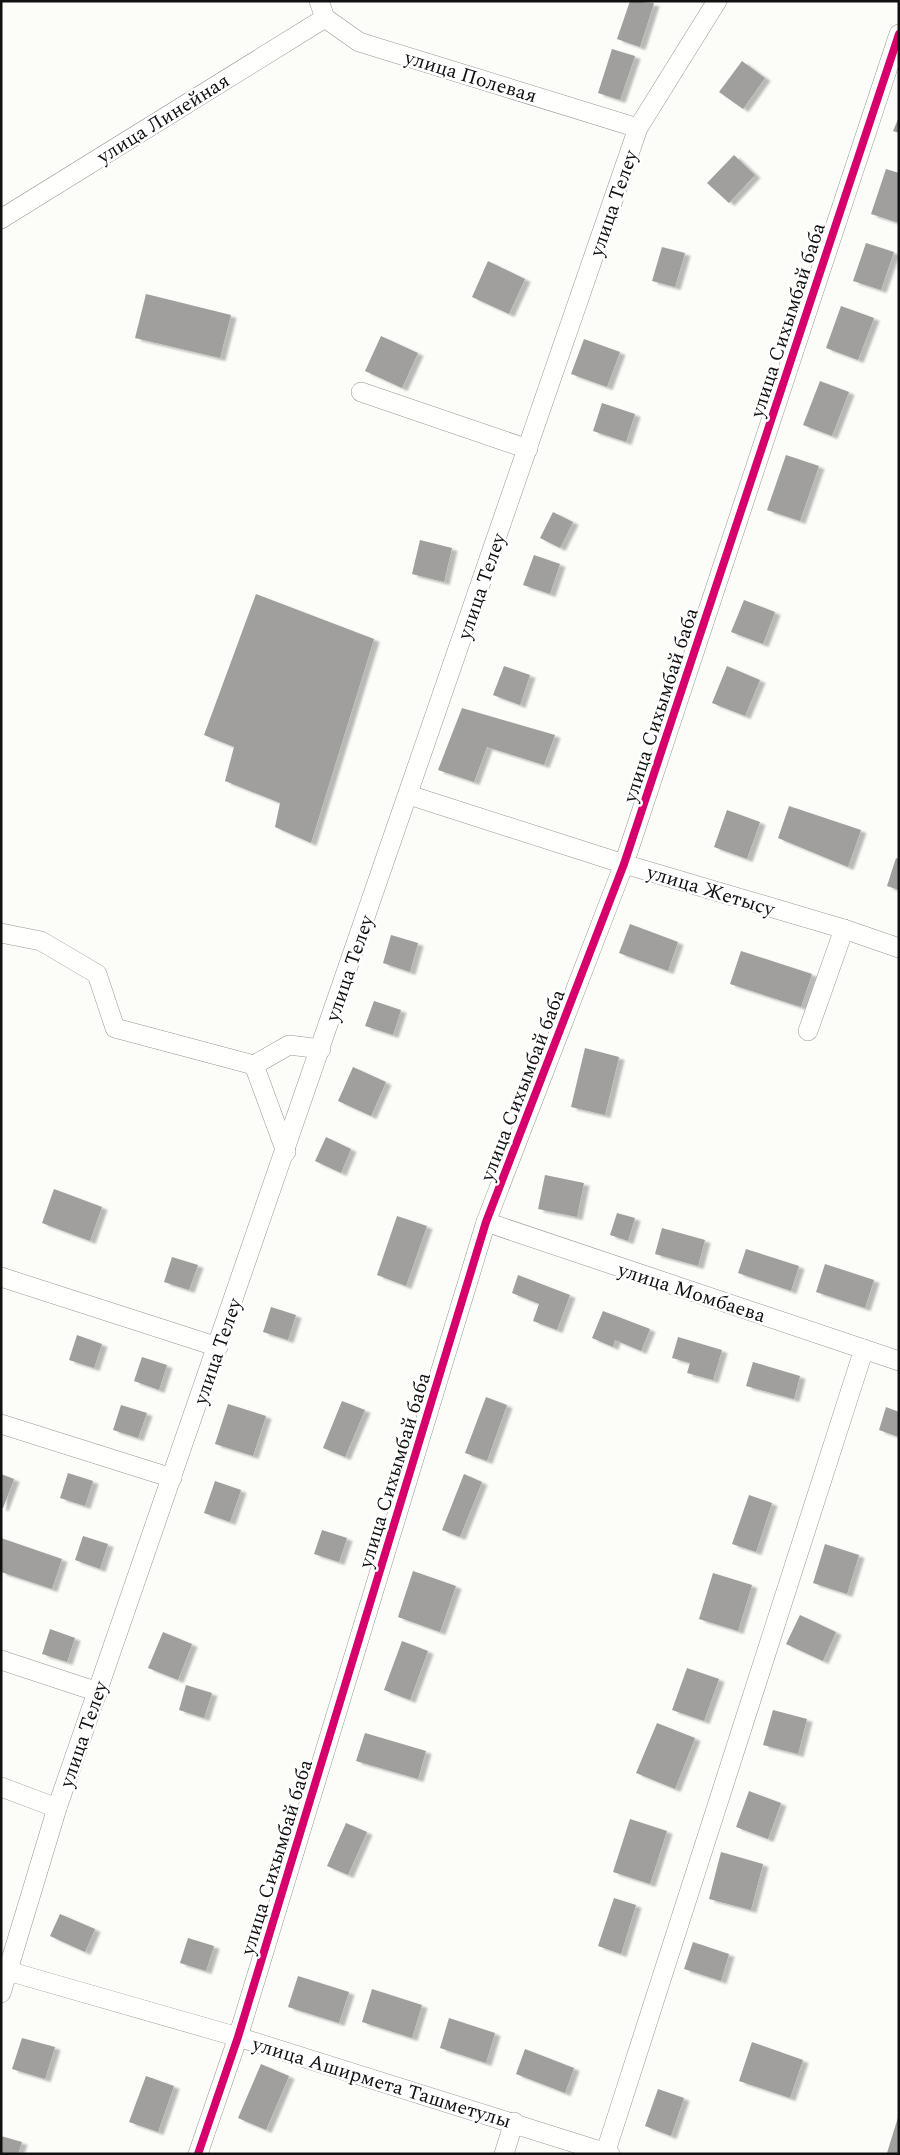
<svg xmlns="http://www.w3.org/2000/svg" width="900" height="2155" viewBox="0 0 900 2155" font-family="Spectral,serif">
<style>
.building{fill:#a09f9d;filter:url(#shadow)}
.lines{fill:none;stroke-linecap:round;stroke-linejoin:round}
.minor-casing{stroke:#979795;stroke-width:20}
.minor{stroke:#fffffe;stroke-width:19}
.cycleway-casing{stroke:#fff;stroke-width:11}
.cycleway{stroke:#d6006c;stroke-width:8}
.labels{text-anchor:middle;stroke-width:5;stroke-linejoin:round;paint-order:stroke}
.street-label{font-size:20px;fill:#111;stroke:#fff}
</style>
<defs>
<filter id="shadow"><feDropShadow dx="5.5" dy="3" stdDeviation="1" flood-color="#0004"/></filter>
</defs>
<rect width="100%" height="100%" fill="#fcfcf8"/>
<g class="building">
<path d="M630 1 654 3 640 47 617 39Z"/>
<path d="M612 49 635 56 620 100 598 93Z"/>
<path d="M742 61 765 78 743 109 719 92Z"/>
<path d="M899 117V133L893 131Z"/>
<path d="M734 155 755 175 729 203 707 183Z"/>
<path d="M886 169 899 173V223L871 214Z"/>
<path d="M866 243 894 252 881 290 853 281Z"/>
<path d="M662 247 685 253 675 287 652 281Z"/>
<path d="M488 261 525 279 509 314 472 297Z"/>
<path d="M146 294 231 315 220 358 135 338Z"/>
<path d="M841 306 874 318 858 360 826 348Z"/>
<path d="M381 336 418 353 402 388 365 371Z"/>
<path d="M584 339 620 352 607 387 571 374Z"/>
<path d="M820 381 849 392 832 436 803 425Z"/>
<path d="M602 403 635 414 626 442 593 431Z"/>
<path d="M786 455 819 466 800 521 767 510Z"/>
<path d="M553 512 573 522 560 548 540 538Z"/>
<path d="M420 540 452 548 444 582 412 574Z"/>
<path d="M534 555 560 564 550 594 523 585Z"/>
<path d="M256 594 374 639 311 843 275 827 280 803 225 781 234 747 204 735Z"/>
<path d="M744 600 775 612 763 644 731 632Z"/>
<path d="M504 666 530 675 520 705 493 695Z"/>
<path d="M727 666 760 680 745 716 712 703Z"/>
<path d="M462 708 555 735 544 765 487 747 474 782 438 770Z"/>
<path d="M789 806 861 830 848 867 778 838Z"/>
<path d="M727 810 760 822 747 859 714 847Z"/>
<path d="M896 858 899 859V890L887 886Z"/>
<path d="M630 924 678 942 668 971 619 953Z"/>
<path d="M391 935 418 943 410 972 383 963Z"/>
<path d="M741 951 812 974 801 1007 730 984Z"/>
<path d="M374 1001 401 1010 393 1035 365 1026Z"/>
<path d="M585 1048 619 1057 605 1115 571 1107Z"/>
<path d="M353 1067 386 1082 371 1116 338 1101Z"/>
<path d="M326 1137 351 1149 341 1173 315 1161Z"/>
<path d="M545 1175 584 1183 577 1217 538 1209Z"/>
<path d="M54 1189 102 1207 90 1241 42 1223Z"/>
<path d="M617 1213 635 1218 628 1241 610 1235Z"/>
<path d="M397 1216 427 1226 406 1286 377 1275Z"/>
<path d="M662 1228 705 1240 698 1266 655 1254Z"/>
<path d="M746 1249 799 1266 791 1291 738 1273Z"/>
<path d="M172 1257 198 1265 189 1290 164 1282Z"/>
<path d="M825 1264 874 1280 865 1308 816 1292Z"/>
<path d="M518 1275 570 1295 557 1330 533 1321 539 1304 512 1293Z"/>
<path d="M271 1307 296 1315 288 1340 263 1332Z"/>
<path d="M603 1311 650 1329 641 1351 615 1340 613 1347 592 1338Z"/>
<path d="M77 1335 102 1344 94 1368 69 1360Z"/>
<path d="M678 1337 722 1350 713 1380 687 1373 690 1363 672 1358Z"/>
<path d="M142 1357 167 1365 159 1390 134 1381Z"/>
<path d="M753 1362 800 1376 794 1399 746 1386Z"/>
<path d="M486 1397 507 1405 487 1461 465 1453Z"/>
<path d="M342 1401 365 1410 345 1457 323 1448Z"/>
<path d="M228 1404 266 1416 253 1456 215 1444Z"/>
<path d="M121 1405 147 1413 138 1438 113 1430Z"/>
<path d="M886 1407 899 1412V1437L879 1430Z"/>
<path d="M68 1473 93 1481 85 1506 60 1498Z"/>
<path d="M1 1474 14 1479 3 1508H1Z"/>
<path d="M464 1474 482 1482 460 1537 442 1530Z"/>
<path d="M215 1481 241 1490 230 1522 204 1513Z"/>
<path d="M749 1495 772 1503 756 1552 732 1544Z"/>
<path d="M322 1530 347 1538 339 1562 314 1554Z"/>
<path d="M83 1536 108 1544 100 1569 75 1560Z"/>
<path d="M1 1538 62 1559 52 1589 1 1572Z"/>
<path d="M825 1544 859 1555 847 1594 813 1583Z"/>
<path d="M413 1571 456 1586 440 1632 398 1617Z"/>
<path d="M713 1573 752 1585 738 1631 699 1619Z"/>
<path d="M800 1615 836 1632 823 1661 786 1644Z"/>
<path d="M50 1629 75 1638 67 1662 42 1654Z"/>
<path d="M163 1632 192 1644 178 1680 148 1668Z"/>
<path d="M402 1641 428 1651 410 1700 384 1690Z"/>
<path d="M687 1668 719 1679 704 1721 672 1710Z"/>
<path d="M186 1685 212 1693 204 1718 179 1710Z"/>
<path d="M773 1710 807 1719 798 1754 763 1745Z"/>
<path d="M657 1723 695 1738 675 1789 636 1773Z"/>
<path d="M365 1733 426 1751 418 1779 356 1761Z"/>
<path d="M749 1791 781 1803 768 1839 736 1827Z"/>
<path d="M630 1819 667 1831 650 1884 613 1872Z"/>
<path d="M346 1823 367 1832 348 1875 327 1866Z"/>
<path d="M721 1852 763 1864 751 1910 709 1899Z"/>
<path d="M614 1898 636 1905 621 1954 598 1946Z"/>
<path d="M60 1914 95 1929 85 1952 50 1936Z"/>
<path d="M188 1938 214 1946 206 1971 180 1963Z"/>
<path d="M693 1942 729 1954 721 1981 684 1969Z"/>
<path d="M298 1976 349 1992 339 2023 288 2007Z"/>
<path d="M372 1989 422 2005 412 2038 362 2022Z"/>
<path d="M449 2018 495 2033 486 2063 440 2048Z"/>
<path d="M22 2038 55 2047 45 2079 12 2069Z"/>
<path d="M752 2042 803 2060 790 2098 739 2081Z"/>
<path d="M525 2049 574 2068 565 2093 516 2074Z"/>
<path d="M261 2064 289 2076 266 2130 238 2118Z"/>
<path d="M146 2076 174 2086 158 2132 129 2122Z"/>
<path d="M658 2089 684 2098 671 2136 645 2126Z"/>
<path d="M899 2114V2154H891L887 2153Z"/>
<path d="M1 2136 22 2142 18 2154H1Z"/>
</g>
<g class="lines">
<defs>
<g id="minor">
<path d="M319 1 325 18 359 42 638 128"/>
<path d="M1 219 325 18"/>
<path d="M361 392 528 449"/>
<path d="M409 795 624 864 844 929 899 948"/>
<path d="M1 933 41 941 97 974 115 1028 254 1065 286 1152"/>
<path d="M808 1031 844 929"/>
<path d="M254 1065 289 1045 321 1049"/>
<path d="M486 1222 899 1361"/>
<path d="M1 1277 218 1347"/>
<path d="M1 1424 172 1478"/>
<path d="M1 1660 98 1692"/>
<path d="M1 1787 57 1808"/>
<path d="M8 1971 238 2037 610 2154"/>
<path d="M1 1993 57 1808 638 128 717 1"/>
<path d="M198 2154 238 2037 486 1222 624 864 899 34"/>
<path d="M504 2154 514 2122"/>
<path d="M605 2154 864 1349"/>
</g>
</defs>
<use href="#minor" class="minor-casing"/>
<use href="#minor" class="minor"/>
<defs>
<path id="cycleway" d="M198 2154 238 2037 486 1222 624 864 899 34"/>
</defs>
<use href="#cycleway" class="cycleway-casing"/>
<use href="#cycleway" class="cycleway"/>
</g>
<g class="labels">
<g class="street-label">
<text transform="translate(471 76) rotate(17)" y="7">улица Полевая</text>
<text transform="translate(163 118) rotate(-32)" y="7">улица Линейная</text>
<text transform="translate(613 203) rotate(-71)" y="7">улица Телеу</text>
<text transform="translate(787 320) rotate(-72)" y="7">улица Сихымбай баба</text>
<text transform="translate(481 586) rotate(-71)" y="7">улица Телеу</text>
<text transform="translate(660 705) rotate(-72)" y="7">улица Сихымбай баба</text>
<text transform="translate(711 890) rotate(17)" y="7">улица Жетысу</text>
<text transform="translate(349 968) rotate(-71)" y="7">улица Телеу</text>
<text transform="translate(522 1085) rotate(-69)" y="7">улица Сихымбай баба</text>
<text transform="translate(692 1292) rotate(18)" y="7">улица Момбаева</text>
<text transform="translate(217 1351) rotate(-71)" y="7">улица Телеу</text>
<text transform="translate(394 1470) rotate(-73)" y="7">улица Сихымбай баба</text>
<text transform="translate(83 1734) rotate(-71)" y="7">улица Телеу</text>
<text transform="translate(276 1857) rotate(-73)" y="7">улица Сихымбай баба</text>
<text transform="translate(382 2082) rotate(17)" y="7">улица Аширмета Ташметулы</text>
</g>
</g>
<rect width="900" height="2155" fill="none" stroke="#111111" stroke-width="5"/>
</svg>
